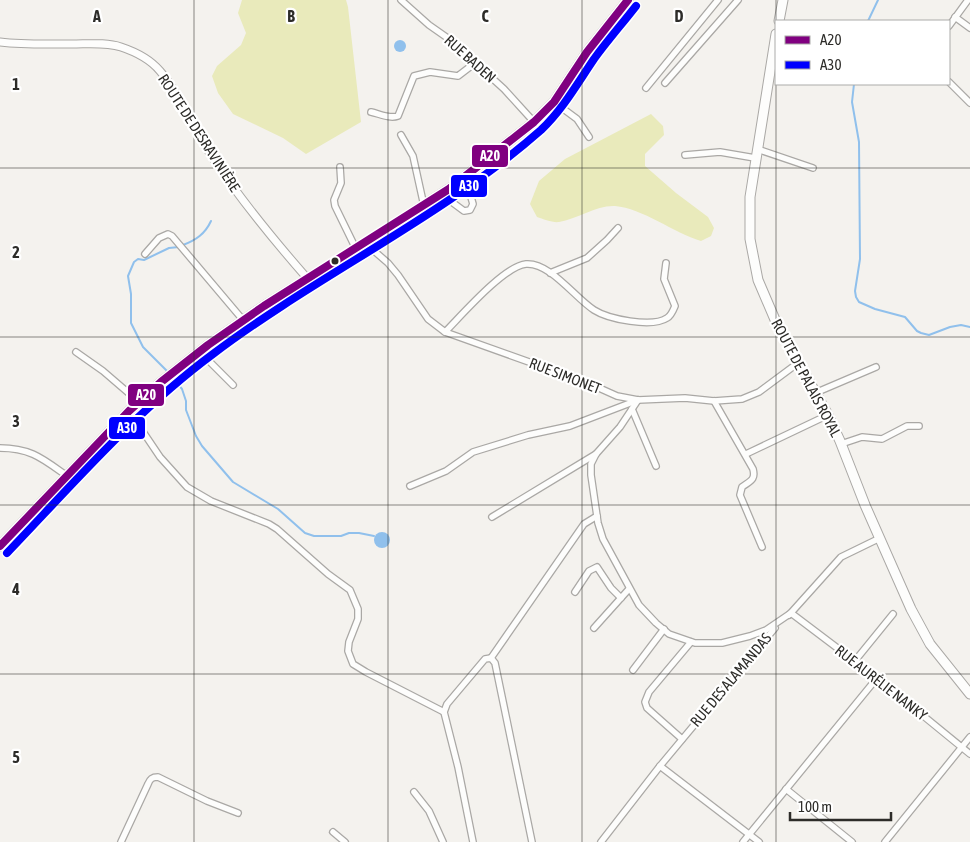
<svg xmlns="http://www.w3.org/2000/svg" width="970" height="842" viewBox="0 0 970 842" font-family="'Asap Condensed',sans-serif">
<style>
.green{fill:#e9eabb}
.water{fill:#90c0ec}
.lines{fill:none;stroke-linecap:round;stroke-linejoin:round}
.stream{stroke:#90c0ec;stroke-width:2}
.minor-casing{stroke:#aaa8a5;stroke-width:8}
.tertiary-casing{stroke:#aaa8a5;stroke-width:9}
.secondary-casing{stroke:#aaa8a5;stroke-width:11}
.primary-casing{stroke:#aaa8a5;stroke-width:11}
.minor{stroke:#fdfdfc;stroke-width:5.5}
.tertiary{stroke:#fdfdfc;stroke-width:7}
.secondary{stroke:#fdfdfc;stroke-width:9}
.primary{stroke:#fdfdfc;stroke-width:9}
.bus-1-casing{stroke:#fff;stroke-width:11}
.bus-2-casing{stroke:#fff;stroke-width:11}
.bus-1{stroke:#800080;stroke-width:8}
.bus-2{stroke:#00f;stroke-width:8}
.grid{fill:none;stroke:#2d2c29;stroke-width:1;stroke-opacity:0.55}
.bus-dot{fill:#2d2c29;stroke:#fff;stroke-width:2}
.labels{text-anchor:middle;stroke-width:4.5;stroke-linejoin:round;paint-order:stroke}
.street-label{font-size:15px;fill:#2d2c29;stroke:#fff}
.grid-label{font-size:16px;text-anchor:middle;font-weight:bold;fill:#2d2c29;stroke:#fff;stroke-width:4.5;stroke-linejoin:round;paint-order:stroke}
.line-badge{stroke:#fff;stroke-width:2}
.badge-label{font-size:14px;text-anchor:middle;font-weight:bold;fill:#fff}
</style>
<rect width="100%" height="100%" fill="#f4f2ee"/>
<g class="green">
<path d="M242 0H346L348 7 361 122 306 154 283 138 233 114 218 93 212 76 217 66 241 45 246 33 238 13Z"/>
<path d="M651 114 663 126 664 135 645 154V166L676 193 708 217 714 228 711 236 701 241C674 233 642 208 615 206 597 205 577 219 559 222 553 223 543 219 537 217L530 204 539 181 565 159Z"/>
</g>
<g class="water">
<circle cx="400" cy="46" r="6"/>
<circle cx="382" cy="540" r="8"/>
</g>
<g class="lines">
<g class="stream">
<path d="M868 21 878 0"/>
<path d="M854 84 852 102 859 142 860 259 855 291 856 297 859 302 875 309 905 317 917 331 921 333 929 335 950 327 961 325 970 327"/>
<path d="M183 245C196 240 205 234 211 221"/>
<path d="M168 372 143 347 131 323V294L128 276 134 262 138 259 144 260 169 248 179 247"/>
<path d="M173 378 182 389 186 401V410L196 436 202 446 233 482 278 509 305 533 314 536H341L349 533H359L374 536"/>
</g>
<defs>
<g id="minor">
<path d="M401 0 429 25 449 39 504 89 534 122"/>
<path d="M955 17 970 28"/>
<path d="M949 26 968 0"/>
<path d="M949 82 970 103"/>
<path d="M665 83 738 0"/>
<path d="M646 88 718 0"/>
<path d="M554 102 577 119 589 137"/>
<path d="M371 112C380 114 390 119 398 116L414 76 430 72 458 76 475 63"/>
<path d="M401 135 413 156 424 206"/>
<path d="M757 149 813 168"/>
<path d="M685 155 720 152 755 158"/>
<path d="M340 167 341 183 334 200 335 206 356 249"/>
<path d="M441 194 464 211 470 210 473 204 465 177"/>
<path d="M365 243 388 263 398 275 428 319 445 332 588 383 617 396 638 400 685 398 714 401 742 399 759 392 798 363"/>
<path d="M145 254 159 238 168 234 172 236 243 320"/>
<path d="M550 273 587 258 607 240 618 228"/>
<path d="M445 332C461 316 504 266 526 264 550 262 575 298 594 310 608 319 652 328 667 318 671 316 673 311 675 306L664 279 666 263"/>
<path d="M76 352 103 371 139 402"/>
<path d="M200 352 233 385"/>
<path d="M815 393 876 367"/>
<path d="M638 400 620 427 596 454 591 464V475L598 523 603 539 639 605 656 623 669 634 695 643H722L750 636 766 630 791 613 877 678 970 754"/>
<path d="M714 401 753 469C756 480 750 481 742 487L740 495 762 547"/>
<path d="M632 409 656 466"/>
<path d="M129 411 160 457 187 487 211 501 269 524 277 529 328 574 350 590 358 609V619L349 642 348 651 353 664 366 672 444 712"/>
<path d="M841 444 862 437 882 439 907 426H919"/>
<path d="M0 448C31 448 43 459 67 476"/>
<path d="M746 454 828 415"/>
<path d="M410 486 446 471 473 452 528 435 570 426 638 400"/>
<path d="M492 517 596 454"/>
<path d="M575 592 589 571 597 567 611 588 621 598"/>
<path d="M789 615 841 557 880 538"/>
<path d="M594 628 629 589"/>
<path d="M491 658 584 524 597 516"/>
<path d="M854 662 893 614"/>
<path d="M633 670 664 629"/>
<path d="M682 739 647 708 645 702 649 692 691 642"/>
<path d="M660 766 759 842"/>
<path d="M786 789 852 842"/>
<path d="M414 792 429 811 443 842"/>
<path d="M333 832 345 842"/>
<path d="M121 842 148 784C150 779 152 777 158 777L207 801 238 813"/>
<path d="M473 842 458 767 444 712 447 704 485 659 491 658 495 663 532 842"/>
<path d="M601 842 660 766 775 628"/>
<path d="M743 842 877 678"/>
<path d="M885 842 970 737"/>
</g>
<path id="tertiary" d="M0 42C24 45 48 44 72 44 88 44 106 42 121 47 136 52 150 59 160 71 180 94 192 126 209 152 238 197 272 238 307 278"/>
<path id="secondary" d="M0 546 129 411 161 382 208 345 264 306 365 243 449 189 534 122 554 102 587 52 628 0"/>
<g id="primary">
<path d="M779 21 783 0"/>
<path d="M776 34 750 197V239L758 280 776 322 828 415 840 441 865 505 911 609 930 644 970 694"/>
</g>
</defs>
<use href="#minor" class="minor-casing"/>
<use href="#tertiary" class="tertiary-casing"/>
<use href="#secondary" class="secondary-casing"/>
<use href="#primary" class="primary-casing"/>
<use href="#minor" class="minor"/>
<use href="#tertiary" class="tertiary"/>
<use href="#secondary" class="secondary"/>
<use href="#primary" class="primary"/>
<defs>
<path id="bus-1" d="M0 546 129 411 161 382 208 345 264 306 449 189 534 122 554 102 587 52 628 0"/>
<path id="bus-2" d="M7 553C73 484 136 411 213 354 319 274 441 218 541 130 563 109 577 84 594 59 607 41 622 24 636 6"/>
</defs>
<use href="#bus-1" class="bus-1-casing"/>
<use href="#bus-2" class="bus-2-casing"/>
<use href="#bus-1" class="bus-1"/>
<use href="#bus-2" class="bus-2"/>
</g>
<path class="grid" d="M194 0V842M388 0V842M582 0V842M776 0V842M0 168H970M0 337H970M0 505H970M0 674H970"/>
<circle class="bus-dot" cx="335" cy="261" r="4.5"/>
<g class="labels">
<g class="street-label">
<text transform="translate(470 59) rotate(42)" y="5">RUE BADEN</text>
<text transform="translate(199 133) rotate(57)" y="5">ROUTE DE DESRAVINIÈRE</text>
<text transform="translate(565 376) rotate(21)" y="5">RUE SIMONET</text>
<text transform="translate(806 378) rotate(62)" y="5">ROUTE DE PALAIS ROYAL</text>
<text transform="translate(731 680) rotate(-50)" y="5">RUE DES ALAMANDAS</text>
<text transform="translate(881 683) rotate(38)" y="5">RUE AURÉLIE NANKY</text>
</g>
</g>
<g class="grid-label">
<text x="97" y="22">A</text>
<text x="291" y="22">B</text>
<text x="485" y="22">C</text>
<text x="679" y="22">D</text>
<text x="16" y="90">1</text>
<text x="16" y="258">2</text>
<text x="16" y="427">3</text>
<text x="16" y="595">4</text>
<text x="16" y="763">5</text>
</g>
<g class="line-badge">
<rect x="471" y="144" width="38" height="24" rx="5" fill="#800080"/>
<rect x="450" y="174" width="38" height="24" rx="5" fill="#00f"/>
<rect x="127" y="383" width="38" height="24" rx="5" fill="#800080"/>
<rect x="108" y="416" width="38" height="24" rx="5" fill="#00f"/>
</g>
<g class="badge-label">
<text x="490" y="161">A20</text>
<text x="469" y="191">A30</text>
<text x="146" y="400">A20</text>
<text x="127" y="433">A30</text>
</g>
<rect x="775" y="20" width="175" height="65" fill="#ffffff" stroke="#ababa9"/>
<rect x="785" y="36" width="25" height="8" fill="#800080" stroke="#ababa9"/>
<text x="820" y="45" font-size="15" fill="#2d2c29">A20</text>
<rect x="785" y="61" width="25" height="8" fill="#0000ff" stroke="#ababa9"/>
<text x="820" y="70" font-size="15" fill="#2d2c29">A30</text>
<path d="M790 812v8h101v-8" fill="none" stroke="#2d2c29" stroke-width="2.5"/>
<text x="798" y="812" font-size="15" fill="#2d2c29" stroke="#ffffff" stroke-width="4" paint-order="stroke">100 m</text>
</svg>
